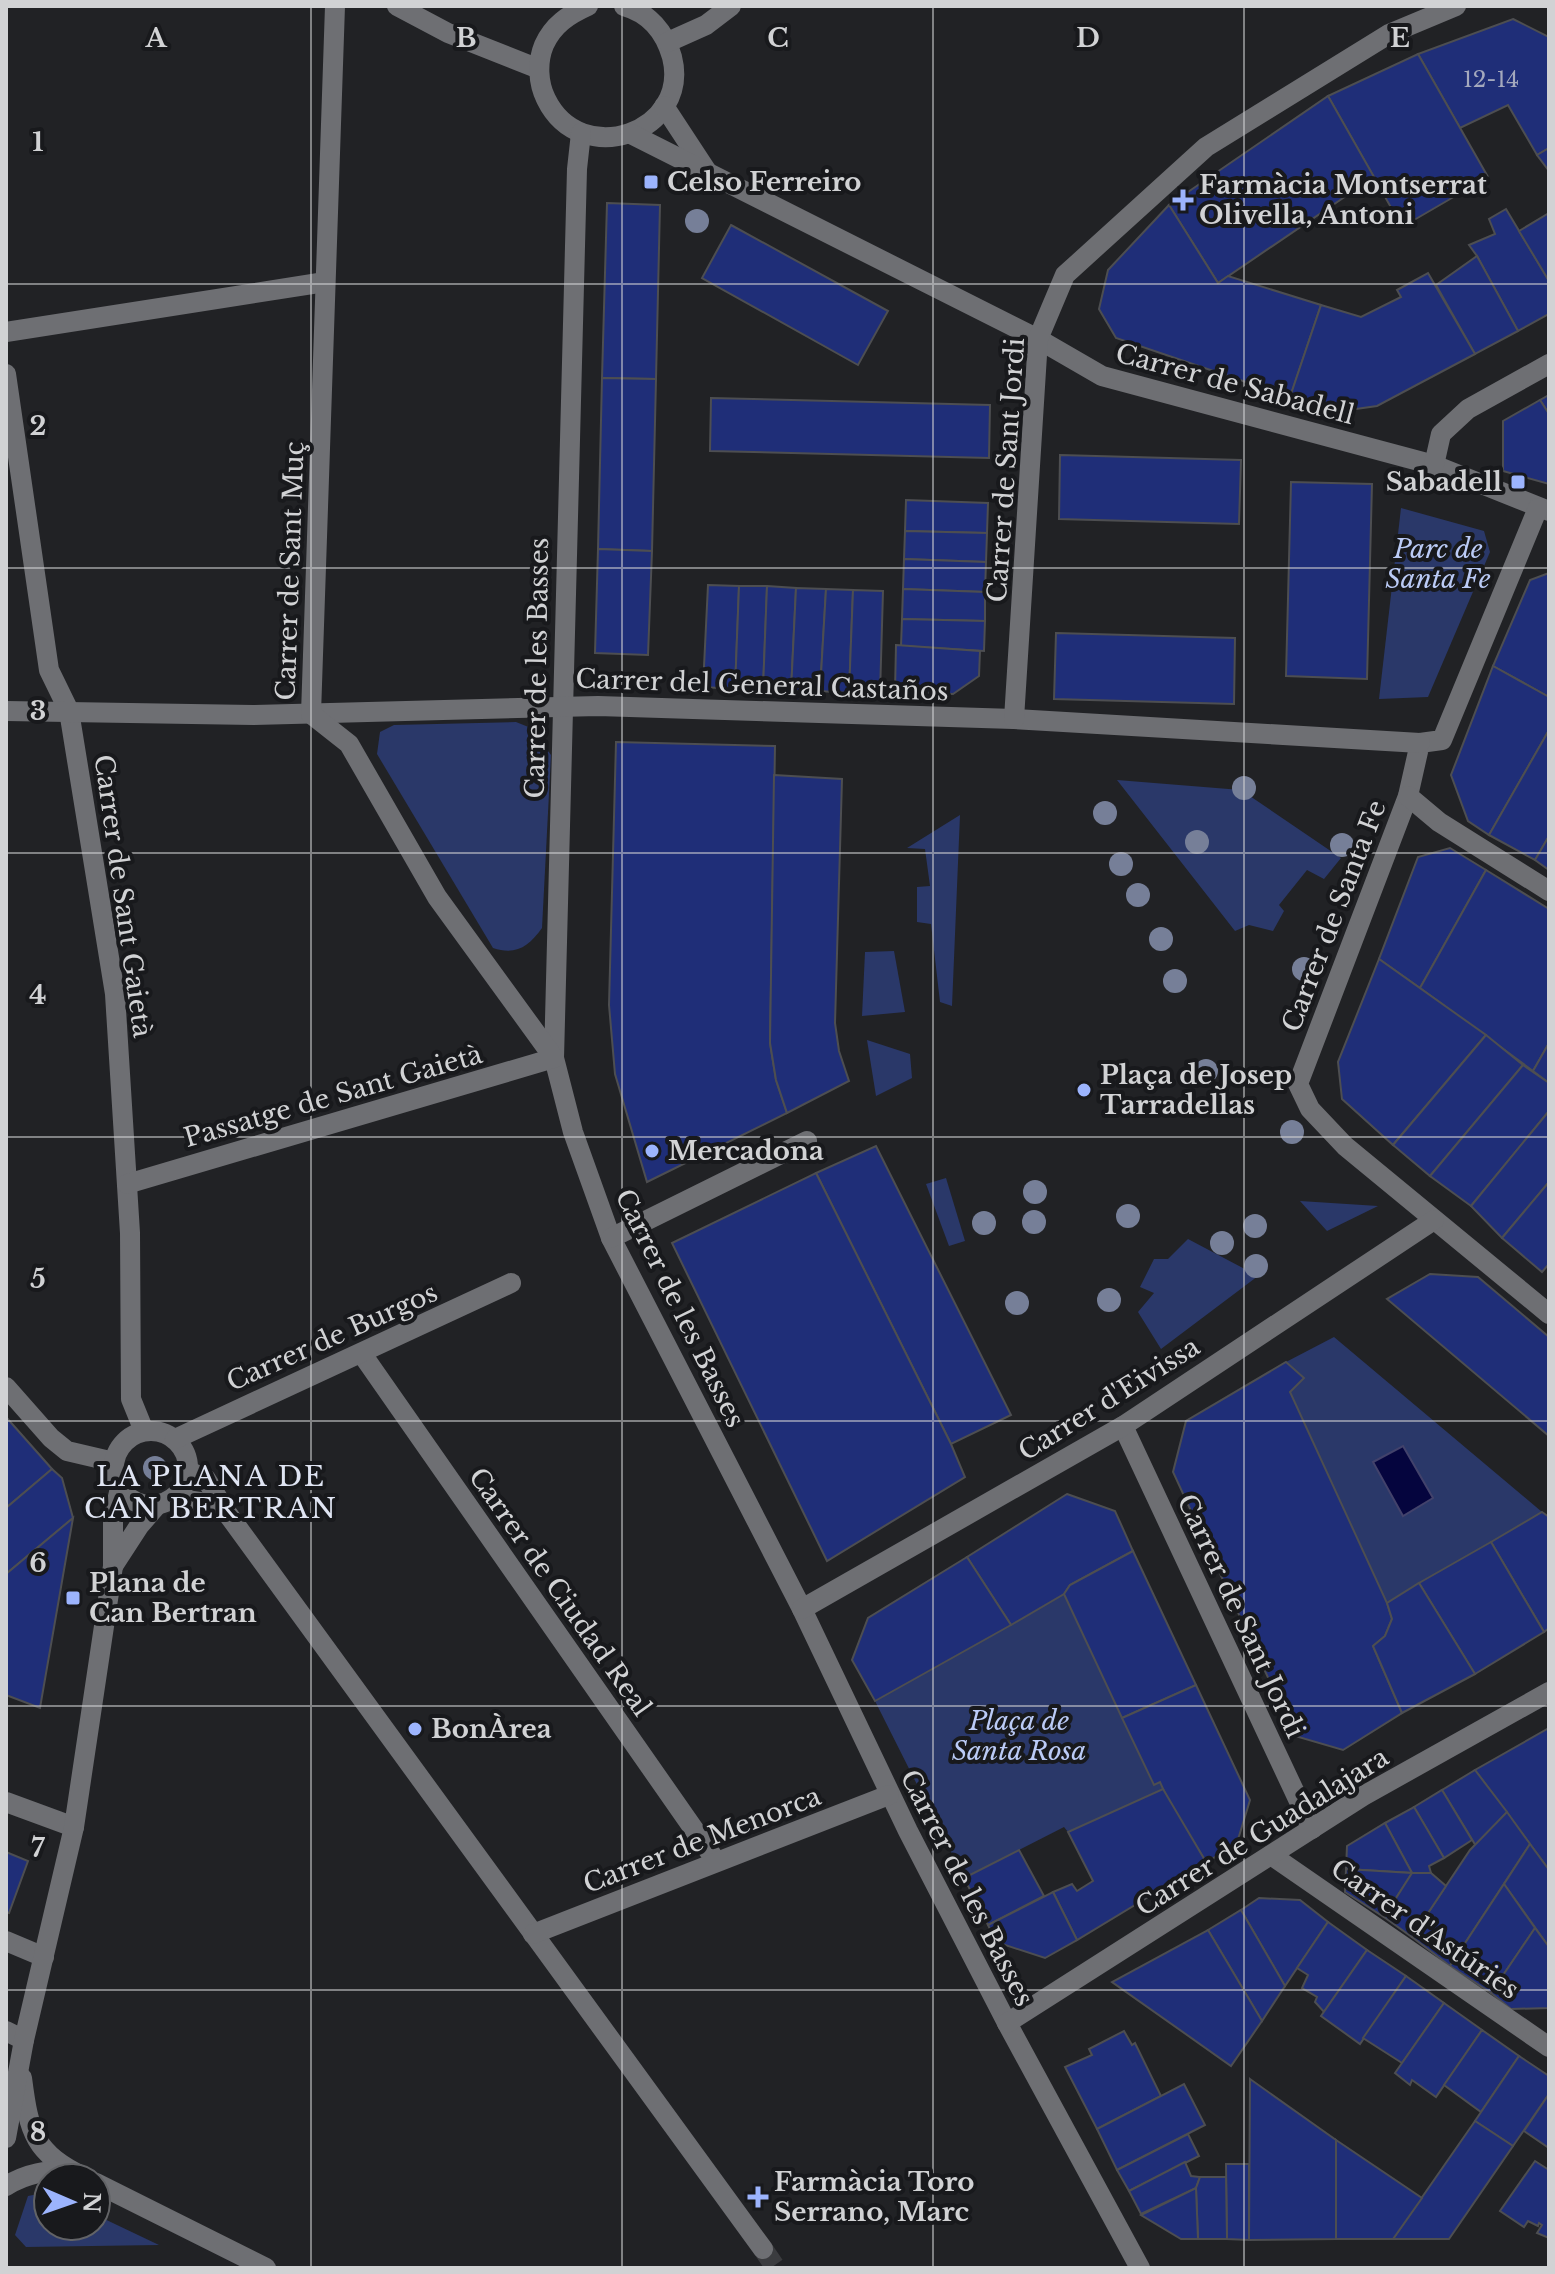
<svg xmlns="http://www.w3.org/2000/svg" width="1555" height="2274" viewBox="0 0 1555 2274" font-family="'Libre Baskerville',serif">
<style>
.green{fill:#2a3869}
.water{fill:#05053e;stroke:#42426b;stroke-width:2}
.building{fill:#1f2e78;stroke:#4d4e51;stroke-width:2}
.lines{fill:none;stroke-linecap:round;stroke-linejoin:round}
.street-tunnel{stroke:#3b3c3f;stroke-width:20;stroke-dasharray:20 10;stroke-linecap:butt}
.street{stroke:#6e6f73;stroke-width:20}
.tree{fill:#767f98}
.grid{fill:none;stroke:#d1d2d4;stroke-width:2;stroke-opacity:0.55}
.poi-dot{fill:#9cb4fd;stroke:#18191c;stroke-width:3}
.labels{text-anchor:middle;stroke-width:8;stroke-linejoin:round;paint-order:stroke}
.number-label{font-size:22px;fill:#a4a9bd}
.poi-label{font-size:26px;font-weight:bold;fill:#d1d2d4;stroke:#18191c;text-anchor:start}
.street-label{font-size:26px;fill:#d1d2d4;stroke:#18191c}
.park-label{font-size:26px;font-style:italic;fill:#bbcbf6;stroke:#18191c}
.neighbourhood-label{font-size:28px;letter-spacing:2px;fill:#dfe4f2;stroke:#18191c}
.grid-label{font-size:26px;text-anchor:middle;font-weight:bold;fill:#d1d2d4;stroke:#18191c;stroke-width:8;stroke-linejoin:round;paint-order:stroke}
</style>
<rect width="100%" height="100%" fill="#212225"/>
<g class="green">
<path d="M1401 508 1484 531 1490 552 1428 697 1379 699Z"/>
<path d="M516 722 531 728 551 755 542 928C529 946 516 956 493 948L377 754 380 732 394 725Z"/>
<path d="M1117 780 1241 790 1341 858 1324 879 1307 870 1279 905 1284 911 1273 931 1249 925 1235 931Z"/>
<path d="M960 815 952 1006 940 1002 931 924 917 922V887L930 886 925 849 907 848Z"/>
<path d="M894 951 905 1012 862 1016 865 952Z"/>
<path d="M867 1040 910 1054 912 1078 876 1096Z"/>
<path d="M946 1178 965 1241 949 1246 926 1184Z"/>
<path d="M1300 1201 1378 1206 1327 1231Z"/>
<path d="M1188 1239 1258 1276 1161 1349 1138 1312 1154 1293 1140 1287 1154 1259H1168Z"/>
<path d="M1334 1337 1542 1512 1387 1603 1290 1392 1303 1378 1286 1362Z"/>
<path d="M1064 1594 1153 1784 1160 1782 1163 1789 1068 1832 1064 1827 964 1878 875 1701Z"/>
<path d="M43 2193 48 2195V2226H96V2215L159 2245 26 2247 15 2235 28 2196Z"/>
</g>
<path class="water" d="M1403 1446 1433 1498 1403 1516 1373 1462Z"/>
<g class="building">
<path d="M1513 19 1549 37V148L1537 155 1508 105 1460 128 1418 54Z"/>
<path d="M1418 54 1488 177 1402 227 1328 96Z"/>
<path d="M1328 96 1374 177 1218 283 1169 205Z"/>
<path d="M1549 148V171L1537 155Z"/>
<path d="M607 203 660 205 656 379 602 378Z"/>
<path d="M1169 205 1218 283 1228 276 1321 305 1290 397 1116 338 1099 309 1108 270Z"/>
<path d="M1506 209 1549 281V314L1518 331 1477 256 1469 245 1495 234 1489 219Z"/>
<path d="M1549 213V281L1519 231Z"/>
<path d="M731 225 888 311 858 365 702 278Z"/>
<path d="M1477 256 1518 331 1475 354 1436 285Z"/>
<path d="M1428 273 1475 354 1377 406 1335 412 1290 397 1321 305 1361 317 1401 297 1397 290Z"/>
<path d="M602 378 656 379 652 551 598 549Z"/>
<path d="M1549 395V414L1540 400Z"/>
<path d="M711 398 990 405 989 458 710 451Z"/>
<path d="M1540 400 1549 414V484L1503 471V421Z"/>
<path d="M1060 455 1241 460 1239 524 1059 519Z"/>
<path d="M1291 482 1372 484 1367 679 1286 676Z"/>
<path d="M906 500 988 503 987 533 905 531Z"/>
<path d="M905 531 987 533 986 562 904 559Z"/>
<path d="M598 549 652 551 648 655 595 653Z"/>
<path d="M904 559 986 562 985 592 903 589Z"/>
<path d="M1549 573V697L1493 666 1530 580Z"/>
<path d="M708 585 739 586 735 689 703 687Z"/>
<path d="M739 586H767L763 689H735Z"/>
<path d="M767 586 796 588 791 691 763 689Z"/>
<path d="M796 588 826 589 820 691H791Z"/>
<path d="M826 589 853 590 849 693 820 691Z"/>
<path d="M903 589 985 592V621L902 619Z"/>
<path d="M853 590 883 591 880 694 849 693Z"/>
<path d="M902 619 985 621 984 651 901 646Z"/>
<path d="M1056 633 1235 638 1234 704 1054 699Z"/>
<path d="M896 645 980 651 979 676 953 694 895 691Z"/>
<path d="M1493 666 1549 697V730L1489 835 1468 821 1451 775Z"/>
<path d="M1549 730V836L1535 860 1489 835Z"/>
<path d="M616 742 775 746 770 1043 776 1080 787 1113 647 1182 615 1074 609 1005Z"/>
<path d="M774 775 842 779 835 1023 839 1051 849 1081 787 1113 776 1080 770 1043Z"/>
<path d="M1549 836V870L1535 860Z"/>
<path d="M1450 848 1486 870 1420 988 1379 959 1418 857Z"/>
<path d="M1486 870 1549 909V1043L1533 1071 1420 988Z"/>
<path d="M1379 959 1486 1035 1393 1145 1342 1099 1338 1062Z"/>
<path d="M1486 1035 1523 1065 1430 1176 1393 1145Z"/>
<path d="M1549 1043V1083L1533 1071Z"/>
<path d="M1523 1065 1549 1083V1111L1471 1206 1430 1176Z"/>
<path d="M1549 1111V1182L1502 1238 1471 1206Z"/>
<path d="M876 1146 1011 1415 951 1444 816 1173Z"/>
<path d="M816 1173 951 1444 965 1477 827 1561 672 1243Z"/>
<path d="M1549 1182V1264L1542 1272 1502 1238Z"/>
<path d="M1430 1274 1478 1277 1549 1337V1436L1387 1299Z"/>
<path d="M1286 1362 1304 1378 1290 1392 1387 1603 1392 1619 1385 1636 1373 1646 1402 1713 1343 1750 1295 1736 1173 1472 1186 1421Z"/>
<path d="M6 1417 52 1469 6 1508Z"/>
<path d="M52 1469 62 1478 73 1518 6 1574V1508Z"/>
<path d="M1067 1494 1115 1511 1133 1551 1070 1585 1064 1594 1011 1625 967 1557Z"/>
<path d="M1542 1512 1549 1517V1628L1544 1632 1491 1542Z"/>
<path d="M73 1518 40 1708 6 1695V1574Z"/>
<path d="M1491 1542 1544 1632 1475 1674 1419 1583Z"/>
<path d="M1133 1551 1196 1685 1122 1718 1064 1594 1070 1585Z"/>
<path d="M967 1557 1011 1625 875 1701 852 1660 868 1618Z"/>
<path d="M1419 1583 1475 1674 1402 1713 1373 1646 1385 1636 1392 1619 1387 1603Z"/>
<path d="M1196 1685 1250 1800 1236 1846 1206 1862 1168 1800 1160 1782 1154 1785 1122 1718Z"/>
<path d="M1549 1728V1865L1547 1867 1475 1770Z"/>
<path d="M1475 1770 1507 1812 1476 1846 1442 1790Z"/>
<path d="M1163 1789 1206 1862 1077 1940 1053 1892 1072 1884 1077 1891 1093 1881 1068 1832Z"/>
<path d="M1442 1790 1472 1840 1444 1858 1414 1807Z"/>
<path d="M1414 1807 1444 1858 1429 1866 1431 1873H1412L1385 1823Z"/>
<path d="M1507 1812 1530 1844 1450 1966 1412 1937 1470 1850Z"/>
<path d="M1385 1823 1412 1873 1346 1869 1347 1846Z"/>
<path d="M1530 1844 1549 1870V1947L1504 1884Z"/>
<path d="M1019 1850 1044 1896 988 1925 964 1878Z"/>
<path d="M6 1852 28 1861 9 1913 6 1912Z"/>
<path d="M1346 1869 1412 1873 1384 1917 1345 1892Z"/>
<path d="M1412 1873H1431L1446 1886 1412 1937 1384 1917Z"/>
<path d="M1504 1884 1535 1928 1491 1993 1450 1966Z"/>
<path d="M1053 1892 1077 1940 1045 1958 996 1942 988 1925Z"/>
<path d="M1259 1898 1300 1900 1328 1922 1285 1986 1241 1910Z"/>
<path d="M1241 1910 1285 1986 1262 2021 1208 1930Z"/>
<path d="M1328 1922 1367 1950 1324 2012 1315 2002 1317 1997 1302 1988 1308 1975 1297 1968Z"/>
<path d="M1535 1928 1549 1947V2008L1511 2009 1491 1993Z"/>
<path d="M1208 1930 1262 2021 1231 2066 1112 1982Z"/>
<path d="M1367 1950 1406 1976 1360 2044 1321 2016Z"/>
<path d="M1406 1976 1444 2003 1402 2063 1363 2038Z"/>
<path d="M1444 2003 1482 2030 1436 2097 1412 2080 1410 2085 1395 2073Z"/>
<path d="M1482 2030 1519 2056 1481 2112 1444 2085Z"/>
<path d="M1124 2031 1132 2045 1135 2043 1161 2096 1097 2129 1065 2067 1092 2055 1089 2049Z"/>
<path d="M1519 2056 1549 2076V2094L1513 2146 1475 2121Z"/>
<path d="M1250 2079 1336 2140V2239L1249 2240Z"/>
<path d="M1184 2084 1205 2125 1117 2170 1097 2129Z"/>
<path d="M1549 2094V2148L1524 2131Z"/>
<path d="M1475 2121 1513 2146 1449 2239H1393Z"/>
<path d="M1188 2134 1199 2156 1129 2191 1117 2170Z"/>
<path d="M1336 2140 1422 2198 1393 2239H1336Z"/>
<path d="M1535 2161 1549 2170V2238L1537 2233 1542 2225 1539 2223 1538 2226 1528 2221 1524 2227 1500 2211Z"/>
<path d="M1185 2162 1191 2176 1200 2177 1196 2188 1141 2214 1129 2191Z"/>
<path d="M1226 2164H1249V2240L1227 2239Z"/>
<path d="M1200 2177H1226L1227 2239H1198L1196 2188Z"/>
<path d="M1196 2188 1198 2239H1181L1141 2215Z"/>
</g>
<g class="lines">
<path class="street-tunnel" d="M763 2249 776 2268"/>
<g class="street">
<path d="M397 6 448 33 539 69"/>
<path d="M588 6C568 15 553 25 544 45 537 62 538 83 546 99 581 171 691 132 672 57 665 32 649 13 624 6"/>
<path d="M668 42 706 25 731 6"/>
<path d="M664 106 706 170"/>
<path d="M581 133 577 169 554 1058 573 1132 611 1238 802 1609 908 1831 1007 2023 1140 2268"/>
<path d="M631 134 1038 339 1102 376 1434 465 1549 511"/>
<path d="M6 332 325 282"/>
<path d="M6 374 49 670 69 711 115 994 130 1233 131 1399 144 1431"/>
<path d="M1434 465 1441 434 1468 409 1549 364"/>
<path d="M1538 508 1442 740 1420 743 1408 796 1298 1084 1310 1109 1345 1146 1549 1314"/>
<path d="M6 711 253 715 598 706 1014 719 1420 743"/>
<path d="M1014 719 1038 339 1065 275 1206 147 1389 34 1456 6"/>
<path d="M1408 796 1439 822 1549 891"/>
<path d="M127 1184 554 1058 437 897 349 744 311 714 335 6"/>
<path d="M611 1238 807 1141"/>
<path d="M362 1354 716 1861"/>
<path d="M6 1387 51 1438 67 1451 114 1462"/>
<path d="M1123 1426 1312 1829"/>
<circle cx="151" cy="1468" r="37"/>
<path d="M175 1439 511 1283"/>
<path d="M188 1471 206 1479 227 1513 763 2249"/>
<path d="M173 1498 213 1504 227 1513"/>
<path d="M113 1566 139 1526 158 1504"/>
<path d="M802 1609 1123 1426 1434 1220"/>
<path d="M6 1802 74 1827"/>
<path d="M1271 1855 1549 2047"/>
<path d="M533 1934 889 1795"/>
<path d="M6 1941 44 1957"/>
<path d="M1007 2023 1363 1796 1549 1692"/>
<path d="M6 2031 24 2040"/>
<path d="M22 2078C29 2133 34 2153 86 2178"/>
<path d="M6 2138 24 2040 74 1827 113 1566V1518L120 1488"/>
<path d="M96 2183 266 2268"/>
<path d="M6 2186C27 2173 47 2170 71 2171"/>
</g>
</g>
<g class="tree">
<circle cx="697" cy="221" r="12"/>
<circle cx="1244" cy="788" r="12"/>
<circle cx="1105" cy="813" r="12"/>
<circle cx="1197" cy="842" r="12"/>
<circle cx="1342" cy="845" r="12"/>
<circle cx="1121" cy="864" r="12"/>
<circle cx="1138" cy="895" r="12"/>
<circle cx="1161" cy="939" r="12"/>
<circle cx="1304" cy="969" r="12"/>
<circle cx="1175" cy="981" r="12"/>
<circle cx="1206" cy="1071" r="12"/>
<circle cx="1292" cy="1132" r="12"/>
<circle cx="1035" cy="1192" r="12"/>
<circle cx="1128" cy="1216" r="12"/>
<circle cx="1034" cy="1222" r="12"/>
<circle cx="984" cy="1223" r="12"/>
<circle cx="1255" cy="1226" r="12"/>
<circle cx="1222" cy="1243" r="12"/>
<circle cx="1256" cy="1266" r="12"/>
<circle cx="1109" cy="1300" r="12"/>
<circle cx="1017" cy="1303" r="12"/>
<circle cx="155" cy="1468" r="12"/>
</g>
<path class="grid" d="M311 6V2268M622 6V2268M933 6V2268M1244 6V2268M6 284H1549M6 568H1549M6 853H1549M6 1137H1549M6 1421H1549M6 1706H1549M6 1990H1549"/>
<g class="poi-dot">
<rect x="643" y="174" width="16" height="16" rx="4"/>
<path d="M1179 188h8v8h8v8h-8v8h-8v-8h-8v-8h8z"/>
<rect x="1510" y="474" width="16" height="16" rx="4"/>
<circle cx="1084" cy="1090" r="8"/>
<circle cx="652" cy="1151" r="8"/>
<rect x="65" y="1590" width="16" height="16" rx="4"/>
<circle cx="415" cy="1729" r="8"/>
<path d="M754 2185h8v8h8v8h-8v8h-8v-8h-8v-8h8z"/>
</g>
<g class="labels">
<g class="number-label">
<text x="1491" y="87">12-14</text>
</g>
<g class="poi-label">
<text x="667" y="191">Celso Ferreiro</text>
<text x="1199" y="194">Farmàcia Montserrat<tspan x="1199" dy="30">Olivella, Antoni</tspan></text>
<text x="1502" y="491" text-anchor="end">Sabadell</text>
<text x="1100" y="1084">Plaça de Josep<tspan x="1100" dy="30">Tarradellas</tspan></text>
<text x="668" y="1160">Mercadona</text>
<text x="89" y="1592">Plana de<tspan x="89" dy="30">Can Bertran</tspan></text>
<text x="431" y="1738">BonÀrea</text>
<text x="774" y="2191">Farmàcia Toro<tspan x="774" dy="30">Serrano, Marc</tspan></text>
</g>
<g class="street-label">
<text transform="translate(1235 384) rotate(15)" y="9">Carrer de Sabadell</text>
<text transform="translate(1006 470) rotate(-86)" y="9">Carrer de Sant Jordi</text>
<text transform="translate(290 571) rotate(-88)" y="9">Carrer de Sant Muç</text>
<text transform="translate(537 668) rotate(-89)" y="9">Carrer de les Basses</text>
<text transform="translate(762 685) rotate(2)" y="9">Carrer del General Castaños</text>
<text transform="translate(123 896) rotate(82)" y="9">Carrer de Sant Gaietà</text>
<text transform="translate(1334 916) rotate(-69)" y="9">Carrer de Santa Fe</text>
<text transform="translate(333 1096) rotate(-16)" y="9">Passatge de Sant Gaietà</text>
<text transform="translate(680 1308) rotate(64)" y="9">Carrer de les Basses</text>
<text transform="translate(332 1337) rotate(-24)" y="9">Carrer de Burgos</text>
<text transform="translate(1109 1399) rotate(-32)" y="9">Carrer d'Eivissa</text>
<text transform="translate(560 1592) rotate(55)" y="9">Carrer de Ciudad Real</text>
<text transform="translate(1241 1616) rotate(65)" y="9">Carrer de Sant Jordi</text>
<text transform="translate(1262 1832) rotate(-32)" y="9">Carrer de Guadalajara</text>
<text transform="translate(702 1840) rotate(-21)" y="9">Carrer de Menorca</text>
<text transform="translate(967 1888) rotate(63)" y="9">Carrer de les Basses</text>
<text transform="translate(1425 1929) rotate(35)" y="9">Carrer d'Astúries</text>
</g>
<g class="park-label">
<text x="1438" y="558">Parc de<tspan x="1438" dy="30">Santa Fe</tspan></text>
<text x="1019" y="1730">Plaça de<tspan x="1019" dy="30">Santa Rosa</tspan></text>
</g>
<g class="neighbourhood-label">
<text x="211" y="1486">LA PLANA DE<tspan x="211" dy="32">CAN BERTRAN</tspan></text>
</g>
</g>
<g class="grid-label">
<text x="156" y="47">A</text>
<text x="466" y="47">B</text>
<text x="778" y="47">C</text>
<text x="1088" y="47">D</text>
<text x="1400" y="47">E</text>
<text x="38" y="151">1</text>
<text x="38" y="435">2</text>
<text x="38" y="720">3</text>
<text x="38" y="1004">4</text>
<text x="38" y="1288">5</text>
<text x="38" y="1572">6</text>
<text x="38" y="1857">7</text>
<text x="38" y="2141">8</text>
</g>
<rect width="1555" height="2274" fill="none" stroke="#d1d2d4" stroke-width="16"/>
<g transform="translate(72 2202) rotate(92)"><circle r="38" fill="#18191c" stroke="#626366" stroke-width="2"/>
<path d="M0-6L14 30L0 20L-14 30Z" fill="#9cb4fd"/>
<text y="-12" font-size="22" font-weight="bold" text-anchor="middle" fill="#d1d2d4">N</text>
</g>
</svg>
